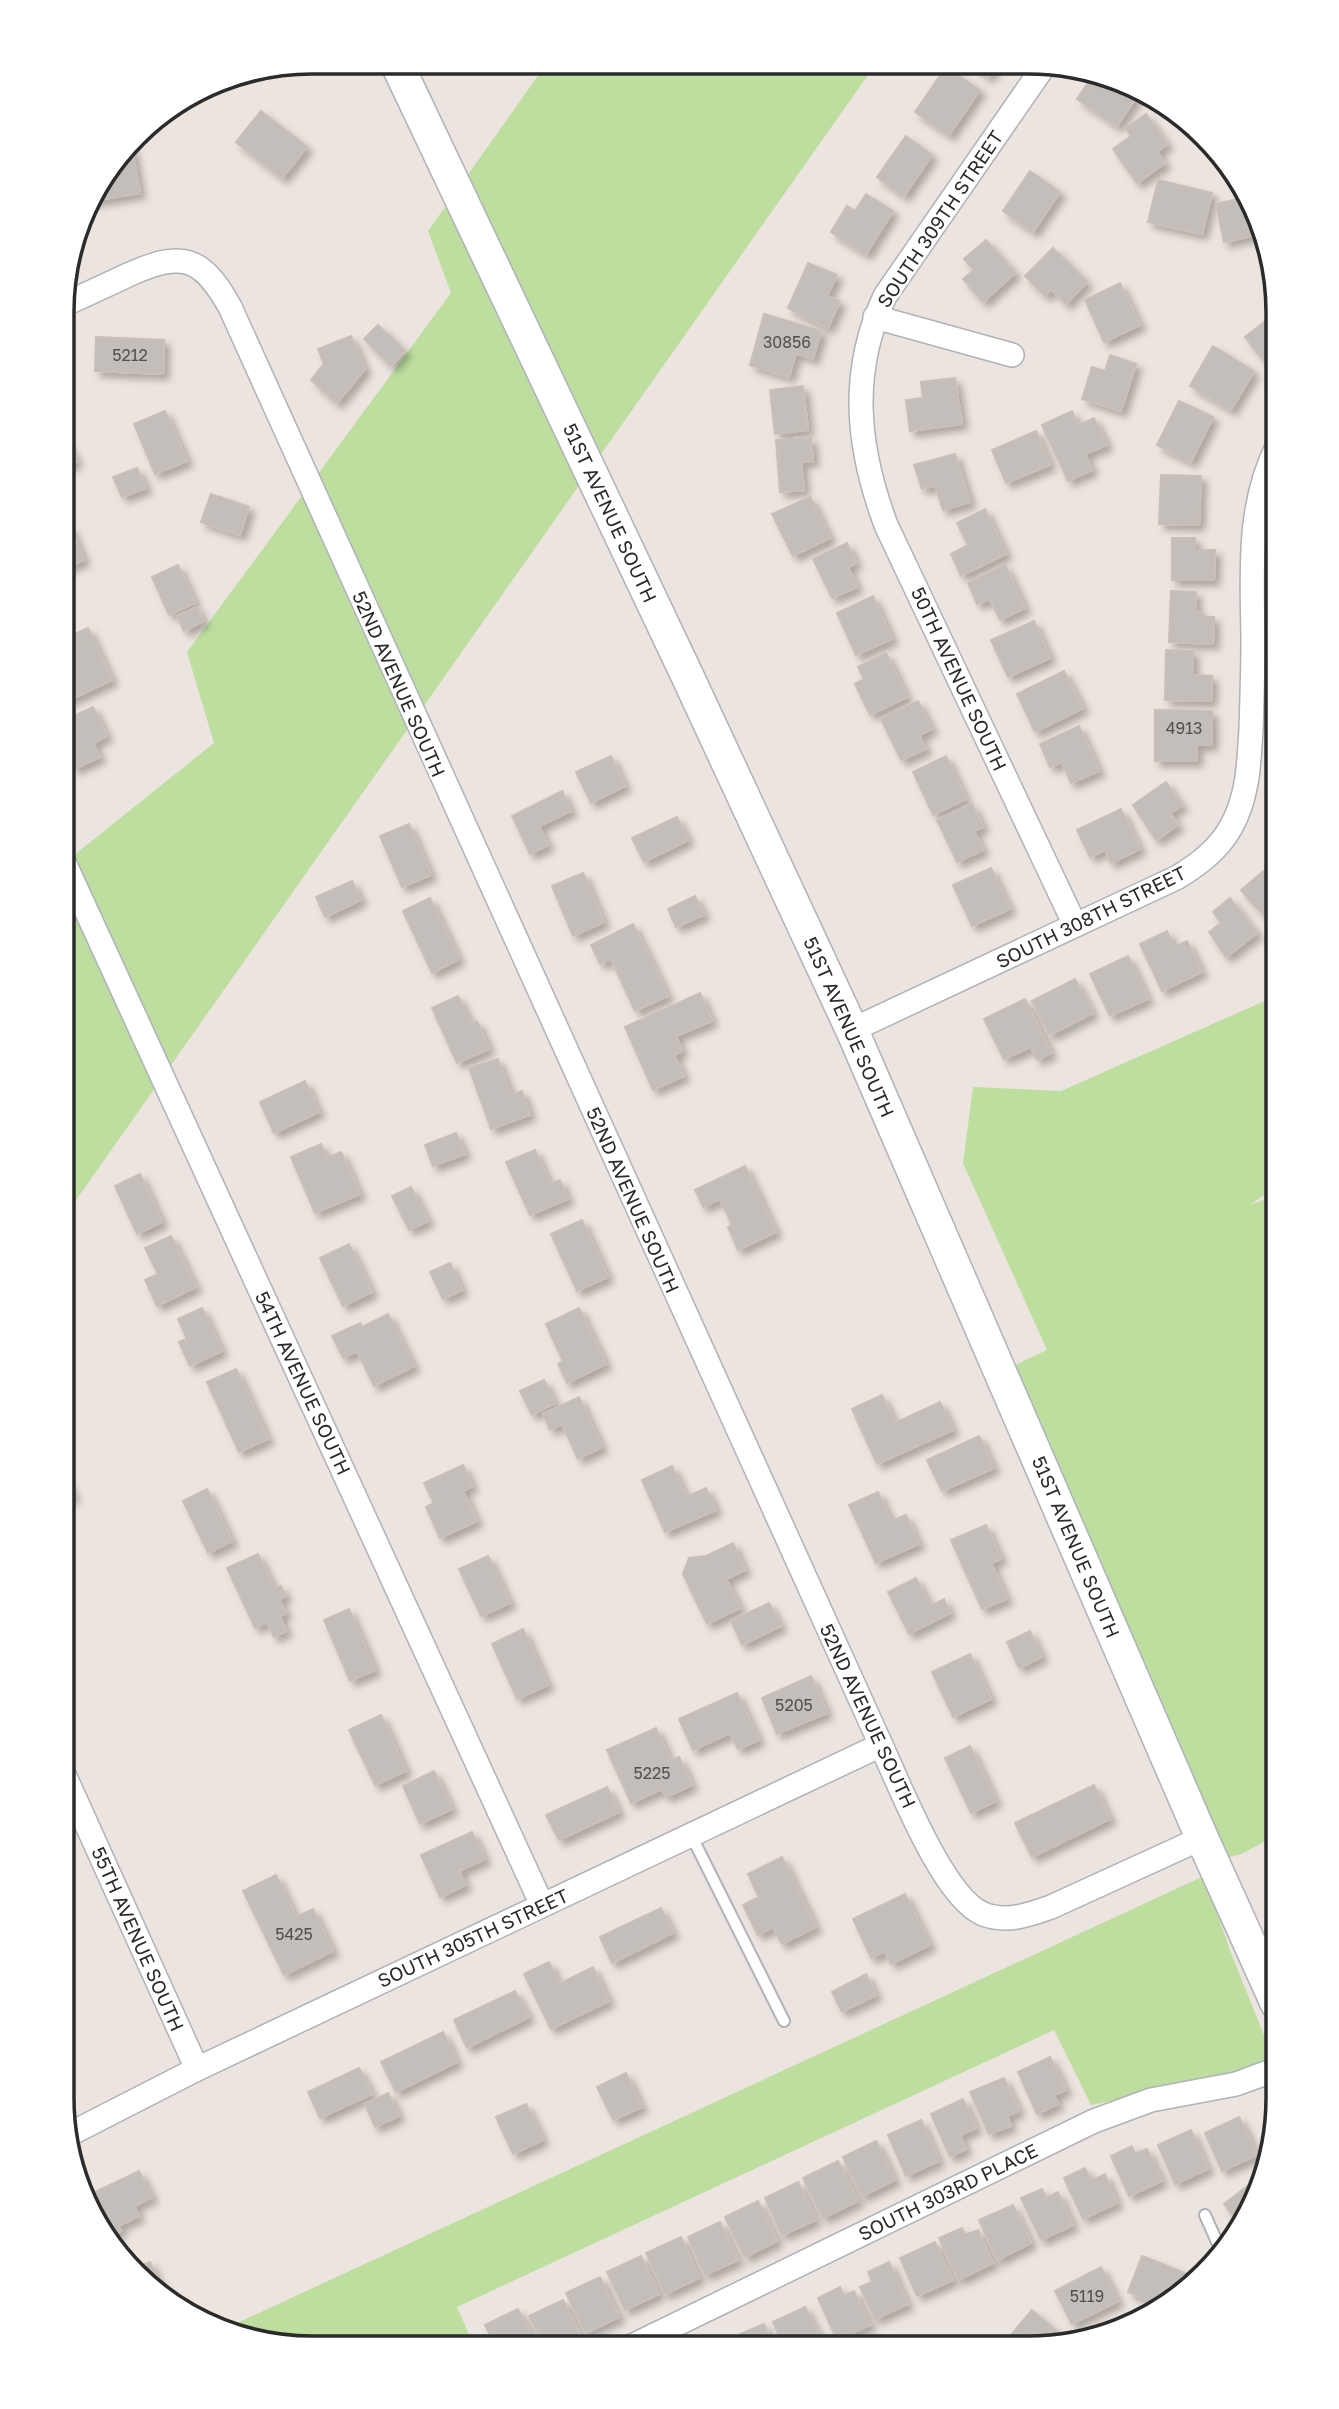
<svg xmlns="http://www.w3.org/2000/svg" width="1339" height="2409" viewBox="0 0 1339 2409" font-family="'Golos Text',sans-serif">
<style>
.green{fill:#bdde9f}
.building{fill:#c4beba;stroke:#c7bfb8;stroke-width:2;filter:url(#shadow)}
.lines{fill:none;stroke-linecap:round;stroke-linejoin:round}
.lane-casing{stroke:#aeb2ba;stroke-width:14}
.street-casing{stroke:#aeb2ba;stroke-width:26}
.secondary-casing{stroke:#aeb2ba;stroke-width:35}
.lane{stroke:#fff;stroke-width:10}
.street{stroke:#fff;stroke-width:23}
.secondary{stroke:#fff;stroke-width:32}
.labels{text-anchor:middle;stroke-width:5;stroke-linejoin:round;paint-order:stroke}
.number-label{font-size:16px;fill:#51504f}
.street-label{font-size:19px;fill:#2b2b2b;stroke:#fff}
.rim{fill:none;stroke:#2b2b2b;stroke-width:3.5}
</style>
<defs>
<filter id="shadow"><feDropShadow dx="5.5" dy="5.5" stdDeviation="3.5" flood-color="#0004"/></filter>
</defs>
<rect width="100%" height="100%" fill="#ece4de"/>
<g class="green">
<path d="M547 63 875 65 62 1220 63 864 214 743 187 652 451 293 428 231Z"/>
<path d="M1278 995 1277 1191 1261 1197 1250 1205 1277 1195V1835L1241 1854 1213 1862 1000 1372 1047 1350 963 1163 973 1087 1061 1091Z"/>
<path d="M1204 1876 1231 1953 1277 2068 1091 2105 1054 2030 457 2307 474 2346H279L222 2330Z"/>
</g>
<g class="building">
<path d="M972 65H996L988 77Z"/>
<path d="M946 67 980 90 949 135 915 112Z"/>
<path d="M1093 76 1106 85 1108 82 1137 96 1117 126 1077 99Z"/>
<path d="M261 111 307 147 282 178 236 142Z"/>
<path d="M1146 114 1167 144 1157 152 1165 163 1137 183 1113 149 1131 136 1126 128Z"/>
<path d="M906 136 932 155 904 196 877 177Z"/>
<path d="M131 144 140 193 92 201 91 196Z"/>
<path d="M1030 171 1060 192 1033 232 1003 211Z"/>
<path d="M1158 180 1212 193 1202 234 1148 222Z"/>
<path d="M866 194 893 211 866 254 831 232 847 206 855 211Z"/>
<path d="M1242 198 1265 233 1224 242 1216 204Z"/>
<path d="M986 240 1015 273 983 302 963 279 974 270 964 259Z"/>
<path d="M1053 248 1087 282 1066 304 1051 289 1045 296 1025 276Z"/>
<path d="M808 263 837 275 827 296 840 301 828 328 788 308Z"/>
<path d="M1120 283 1140 325 1104 342 1085 300Z"/>
<path d="M1278 311V349L1263 360 1245 337Z"/>
<path d="M764 314 821 331 813 359 796 353 789 377 750 365Z"/>
<path d="M378 325 405 351 391 366 364 339Z"/>
<path d="M351 336 365 369 337 403 311 380 324 364 318 349Z"/>
<path d="M96 337 164 340 163 374 95 371Z"/>
<path d="M1213 346 1254 371 1231 410 1190 386Z"/>
<path d="M1110 355 1136 364 1121 411 1082 399 1092 367 1105 371Z"/>
<path d="M955 378 962 424 910 431 906 400 923 398 921 382Z"/>
<path d="M803 386 808 430 775 434 770 390Z"/>
<path d="M1179 401 1213 417 1191 462 1157 445Z"/>
<path d="M165 411 187 461 155 474 134 424Z"/>
<path d="M1072 411 1078 425 1094 418 1107 445 1085 454 1092 470 1068 481 1042 425Z"/>
<path d="M1036 431 1050 465 1006 483 992 450Z"/>
<path d="M63 435 77 461 63 468Z"/>
<path d="M811 438 813 461 801 462 804 490 780 492 776 440Z"/>
<path d="M955 454 970 502 943 510 935 485 922 489 914 465Z"/>
<path d="M137 468 146 488 122 497 113 477Z"/>
<path d="M1161 475 1201 476 1199 525 1159 524Z"/>
<path d="M211 494 249 507 240 535 201 522Z"/>
<path d="M810 497 830 538 793 556 772 514Z"/>
<path d="M985 509 1006 554 961 576 951 554 968 545 957 523Z"/>
<path d="M70 526 84 560 63 569V529Z"/>
<path d="M1172 538H1195V550H1215L1214 580H1172Z"/>
<path d="M847 543 856 563 848 567 857 587 832 598 813 559Z"/>
<path d="M178 565 195 603 169 615 152 577Z"/>
<path d="M1005 565 1025 608 1000 620 990 599 977 604 968 583Z"/>
<path d="M1171 591 1196 592 1195 611H1201V617H1214L1213 644 1169 642Z"/>
<path d="M873 596 892 639 856 655 837 613Z"/>
<path d="M197 607 203 621 184 631 177 616Z"/>
<path d="M1034 621 1050 658 1008 677 991 640Z"/>
<path d="M88 628 112 680 63 703V639Z"/>
<path d="M1166 650 1193 651V675L1212 676 1211 701 1165 700Z"/>
<path d="M886 653 907 697 870 715 855 684 864 679 858 667Z"/>
<path d="M1064 671 1083 708 1035 732 1017 694Z"/>
<path d="M918 701 932 729 919 735 926 749 901 760 881 719Z"/>
<path d="M93 707 107 736 93 743 100 757 74 769 63 745V721Z"/>
<path d="M1155 710 1212 711V745H1197V761H1155Z"/>
<path d="M1079 726 1099 771 1071 783 1062 762 1050 767 1040 744Z"/>
<path d="M611 756 625 786 591 803 576 772Z"/>
<path d="M946 756 966 799 933 815 913 772Z"/>
<path d="M1166 782 1182 806 1170 813 1178 825 1156 840 1133 805Z"/>
<path d="M562 791 571 811 539 826 548 845 530 854 512 816Z"/>
<path d="M972 804 983 827 974 831 983 850 957 862 937 820Z"/>
<path d="M1121 809 1140 849 1111 863 1105 850 1090 857 1077 830Z"/>
<path d="M677 817 688 840 644 862 632 838Z"/>
<path d="M409 824 431 875 402 887 380 836Z"/>
<path d="M1273 863 1278 868V910L1267 919 1241 890Z"/>
<path d="M991 868 1010 909 972 926 953 885Z"/>
<path d="M583 873 604 922 573 936 552 886Z"/>
<path d="M352 881 361 900 325 917 316 897Z"/>
<path d="M695 896 704 915 676 927 668 909Z"/>
<path d="M430 898 459 959 432 973 403 911Z"/>
<path d="M1230 898 1257 933 1226 957 1209 932 1221 923 1213 912Z"/>
<path d="M633 924 668 996 635 1011 611 959 600 964 591 945Z"/>
<path d="M1167 931 1174 947 1187 941 1202 972 1162 991 1140 944Z"/>
<path d="M1128 956 1148 999 1110 1016 1090 974Z"/>
<path d="M1075 979 1093 1013 1050 1035 1032 1001Z"/>
<path d="M700 993 712 1021 676 1036 682 1051 674 1055 684 1076 653 1090 625 1027Z"/>
<path d="M458 996 471 1024 477 1021 489 1049 457 1063 432 1008Z"/>
<path d="M1025 999 1051 1053 1037 1060 1031 1047 1004 1059 984 1019Z"/>
<path d="M498 1059 511 1095 522 1091 530 1115 491 1129 469 1068Z"/>
<path d="M305 1081 319 1112 274 1133 260 1102Z"/>
<path d="M456 1133 465 1154 433 1166 425 1145Z"/>
<path d="M321 1144 327 1158 341 1152 360 1194 315 1213 291 1157Z"/>
<path d="M535 1150 550 1184 560 1180 568 1199 530 1215 506 1162Z"/>
<path d="M745 1166 776 1232 738 1250 728 1227 732 1225 720 1199 703 1207 695 1190Z"/>
<path d="M140 1174 162 1222 137 1234 115 1186Z"/>
<path d="M411 1187 428 1221 409 1230 392 1196Z"/>
<path d="M582 1220 608 1277 577 1291 551 1234Z"/>
<path d="M171 1236 196 1287 157 1306 145 1280 158 1274 145 1248Z"/>
<path d="M349 1244 372 1292 343 1306 320 1258Z"/>
<path d="M450 1263 462 1290 443 1299 430 1272Z"/>
<path d="M202 1308 222 1351 190 1366 179 1342 187 1339 178 1319Z"/>
<path d="M579 1308 606 1364 567 1383 558 1364 563 1361 546 1324Z"/>
<path d="M388 1314 414 1366 374 1386 357 1351 343 1358 332 1336 360 1323 362 1327Z"/>
<path d="M236 1369 268 1439 239 1452 207 1382Z"/>
<path d="M544 1380 555 1403 532 1415 520 1391Z"/>
<path d="M882 1395 895 1423 940 1402 953 1430 877 1464 852 1409Z"/>
<path d="M579 1397 602 1447 578 1459 562 1424 550 1430 543 1414Z"/>
<path d="M979 1436 994 1468 942 1491 927 1460Z"/>
<path d="M463 1465 472 1486 463 1491 477 1521 440 1538 426 1507 434 1503 424 1483Z"/>
<path d="M672 1466 686 1497 706 1488 716 1510 665 1532 642 1480Z"/>
<path d="M62 1470 74 1496 62 1502Z"/>
<path d="M207 1489 232 1541 208 1553 183 1501Z"/>
<path d="M878 1492 891 1521 906 1515 919 1544 876 1563 849 1505Z"/>
<path d="M986 1525 1001 1559 991 1563 1007 1599 982 1609 951 1540Z"/>
<path d="M733 1543 745 1570 726 1579 740 1608 707 1624 683 1574 689 1558 706 1556Z"/>
<path d="M258 1554 274 1589 281 1586 286 1596 279 1599 286 1613 280 1616 286 1631 274 1637 267 1622 255 1628 227 1568Z"/>
<path d="M488 1556 510 1603 481 1616 459 1569Z"/>
<path d="M916 1578 930 1606 944 1599 950 1613 909 1634 888 1592Z"/>
<path d="M769 1603 781 1626 742 1645 731 1621Z"/>
<path d="M349 1609 375 1670 350 1681 324 1620Z"/>
<path d="M523 1629 548 1685 517 1699 492 1644Z"/>
<path d="M1030 1631 1042 1657 1019 1668 1007 1642Z"/>
<path d="M970 1654 991 1699 953 1717 932 1672Z"/>
<path d="M811 1676 827 1713 777 1734 762 1698Z"/>
<path d="M737 1693 759 1740 738 1749 730 1733 693 1750 679 1719Z"/>
<path d="M381 1715 406 1771 375 1785 349 1730Z"/>
<path d="M656 1728 671 1761 679 1757 692 1785 666 1797 662 1789 631 1803 607 1750Z"/>
<path d="M970 1746 996 1801 971 1813 945 1758Z"/>
<path d="M434 1771 452 1809 420 1824 403 1786Z"/>
<path d="M1094 1785 1110 1819 1032 1857 1015 1823Z"/>
<path d="M607 1787 619 1812 559 1840 546 1815Z"/>
<path d="M472 1832 485 1859 459 1871 466 1885 440 1897 421 1855Z"/>
<path d="M782 1857 816 1927 782 1944 773 1927 758 1935 743 1905 759 1897 748 1874Z"/>
<path d="M276 1875 296 1917 313 1909 333 1951 284 1975 243 1891Z"/>
<path d="M905 1894 930 1945 891 1964 885 1951 871 1958 853 1919Z"/>
<path d="M661 1908 673 1933 612 1963 600 1937Z"/>
<path d="M549 1962 559 1984 593 1967 609 2001 551 2029 524 1974Z"/>
<path d="M866 1974 876 1995 842 2012 832 1992Z"/>
<path d="M515 1991 529 2017 467 2048 454 2020Z"/>
<path d="M443 2032 457 2062 396 2092 381 2062Z"/>
<path d="M1050 2057 1066 2090 1054 2095 1058 2104 1037 2114 1018 2072Z"/>
<path d="M359 2068 372 2094 320 2118 308 2092Z"/>
<path d="M626 2073 642 2107 613 2120 597 2087Z"/>
<path d="M1004 2078 1019 2111 1007 2116 1011 2126 989 2134 970 2092Z"/>
<path d="M388 2093 399 2116 375 2127 365 2104Z"/>
<path d="M963 2099 976 2128 960 2135 966 2149 950 2157 931 2114Z"/>
<path d="M526 2104 543 2140 513 2154 496 2117Z"/>
<path d="M1239 2117 1257 2155 1222 2171 1205 2133Z"/>
<path d="M921 2120 939 2161 906 2176 888 2135Z"/>
<path d="M1191 2130 1208 2169 1175 2184 1158 2145Z"/>
<path d="M876 2141 895 2180 862 2196 843 2157Z"/>
<path d="M1132 2146 1135 2154 1147 2149 1162 2181 1129 2196 1111 2156Z"/>
<path d="M838 2161 858 2201 823 2218 803 2178Z"/>
<path d="M1085 2168 1091 2181 1105 2174 1117 2203 1083 2219 1064 2178Z"/>
<path d="M139 2171 152 2197 134 2206 139 2216 118 2226 121 2231 113 2235 89 2195Z"/>
<path d="M1258 2178 1261 2183 1259 2193 1240 2225 1224 2204Z"/>
<path d="M798 2182 816 2220 782 2235 765 2198Z"/>
<path d="M1042 2189 1046 2198 1058 2192 1073 2225 1041 2240 1021 2198Z"/>
<path d="M758 2201 777 2241 745 2257 725 2217Z"/>
<path d="M1013 2205 1031 2243 997 2260 979 2220Z"/>
<path d="M720 2222 738 2260 705 2275 688 2237Z"/>
<path d="M962 2228 965 2235 978 2230 993 2263 958 2280 939 2238Z"/>
<path d="M681 2237 699 2278 665 2294 646 2253Z"/>
<path d="M935 2242 953 2280 917 2296 900 2258Z"/>
<path d="M641 2256 659 2294 625 2310 607 2272Z"/>
<path d="M1142 2256 1193 2276 1190 2283 1164 2306 1128 2292Z"/>
<path d="M150 2262 163 2292 159 2294 147 2286 135 2268Z"/>
<path d="M889 2262 908 2304 875 2319 860 2287 872 2282 868 2272Z"/>
<path d="M1101 2267 1118 2301 1072 2324 1055 2291Z"/>
<path d="M600 2277 619 2317 586 2333 566 2293Z"/>
<path d="M840 2287 844 2296 854 2291 870 2325 837 2340 818 2298Z"/>
<path d="M563 2300 581 2337 562 2346H544L529 2316Z"/>
<path d="M805 2307 824 2345 784 2347 773 2322Z"/>
<path d="M518 2309 537 2346H496L485 2325Z"/>
<path d="M1032 2310 1066 2339 1064 2342 1027 2348H1000Z"/>
<path d="M764 2324 774 2347H736L744 2343 740 2334Z"/>
</g>
<g class="lines">
<defs>
<g id="lane">
<path d="M691 1835 784 2021"/>
<path d="M1205 2215 1222 2253"/>
</g>
<g id="street">
<path d="M1044 66 885 296C849 373 857 447 886 525L1075 925"/>
<path d="M63 305C85 295 107 285 128 275 181 251 201 255 230 307L881 1745C900 1786 943 1897 983 1914 1006 1923 1029 1915 1051 1907L1202 1838"/>
<path d="M875 317 1012 355"/>
<path d="M63 860 542 1905"/>
<path d="M852 1030 1178 877C1199 864 1219 849 1231 827 1248 797 1249 763 1251 729 1252 699 1253 669 1253 638 1252 573 1247 505 1278 445"/>
<path d="M62 1770 197 2069"/>
<path d="M68 2135 197 2069 881 1745"/>
<path d="M630 2347 1094 2121 1151 2100 1236 2084 1277 2069"/>
</g>
<path id="secondary" d="M396 62 686 673 852 1030 1202 1838 1277 2004"/>
</defs>
<use href="#lane" class="lane-casing"/>
<use href="#street" class="street-casing"/>
<use href="#secondary" class="secondary-casing"/>
<use href="#lane" class="lane"/>
<use href="#street" class="street"/>
<use href="#secondary" class="secondary"/>
</g>
<g class="labels">
<g class="number-label">
<text x="787" y="348">30856</text>
<text x="130" y="361">5212</text>
<text x="1184" y="734">4913</text>
<text x="794" y="1711">5205</text>
<text x="652" y="1779">5225</text>
<text x="294" y="1940">5425</text>
<text x="1087" y="2302">5119</text>
</g>
<g class="street-label">
<text transform="translate(940 219) rotate(-56)" y="7">SOUTH 309TH STREET</text>
<text transform="translate(610 513) rotate(65)" y="7">51ST AVENUE SOUTH</text>
<text transform="translate(959 679) rotate(65)" y="7">50TH AVENUE SOUTH</text>
<text transform="translate(399 684) rotate(66)" y="7">52ND AVENUE SOUTH</text>
<text transform="translate(1091 917) rotate(-26)" y="7">SOUTH 308TH STREET</text>
<text transform="translate(849 1027) rotate(66)" y="7">51ST AVENUE SOUTH</text>
<text transform="translate(633 1200) rotate(66)" y="7">52ND AVENUE SOUTH</text>
<text transform="translate(303 1383) rotate(65)" y="7">54TH AVENUE SOUTH</text>
<text transform="translate(1076 1547) rotate(67)" y="7">51ST AVENUE SOUTH</text>
<text transform="translate(868 1716) rotate(65)" y="7">52ND AVENUE SOUTH</text>
<text transform="translate(473 1938) rotate(-25)" y="7">SOUTH 305TH STREET</text>
<text transform="translate(138 1939) rotate(66)" y="7">55TH AVENUE SOUTH</text>
<text transform="translate(948 2192) rotate(-26)" y="7">SOUTH 303RD PLACE</text>
</g>
</g>
<path d="M0 0H1339V2409H0ZM312 74H1028A238 238 0 0 1 1266 312V2098A238 238 0 0 1 1028 2336H312A238 238 0 0 1 74 2098V312A238 238 0 0 1 312 74Z" fill="#fff" fill-rule="evenodd"/>
<path class="rim" d="M312 74H1028A238 238 0 0 1 1266 312V2098A238 238 0 0 1 1028 2336H312A238 238 0 0 1 74 2098V312A238 238 0 0 1 312 74Z"/>
</svg>
